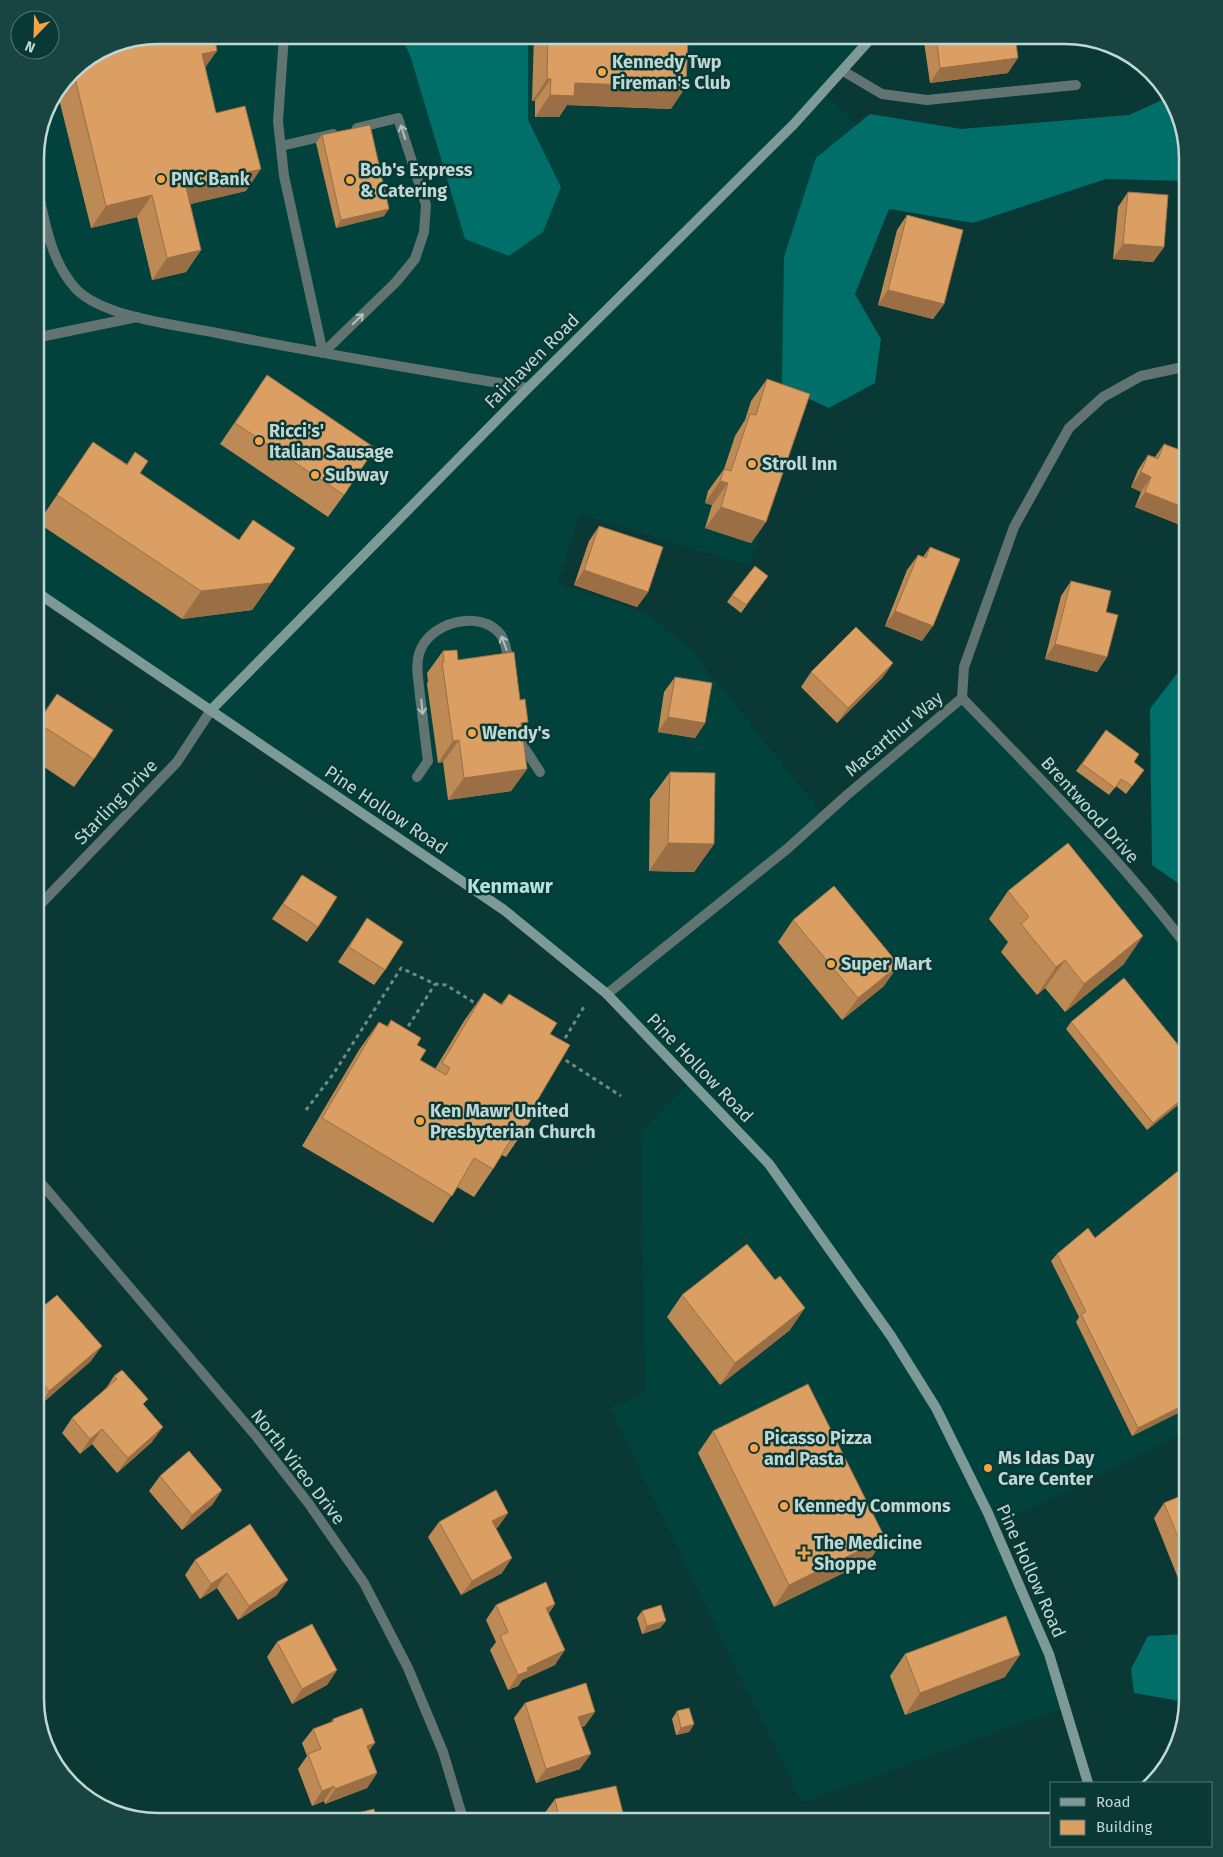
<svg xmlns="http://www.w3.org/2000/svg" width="1223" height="1857" viewBox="0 0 1223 1857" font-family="'Fira Sans',sans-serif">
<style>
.built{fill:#01423d}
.forest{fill:#016f69}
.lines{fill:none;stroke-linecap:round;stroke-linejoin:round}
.path{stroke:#6b8d8a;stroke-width:3;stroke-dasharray:4 4;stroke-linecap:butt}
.lane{stroke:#627472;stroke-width:10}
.street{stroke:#627472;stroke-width:10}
.secondary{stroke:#7d9a97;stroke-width:10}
.wall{fill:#bd8955}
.shaded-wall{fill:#9a6f45}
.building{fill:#dc9f63;stroke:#9a6f45}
.oneway{stroke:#adc3c0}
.poi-dot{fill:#f6a247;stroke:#093835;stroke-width:2}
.labels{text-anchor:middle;stroke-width:5;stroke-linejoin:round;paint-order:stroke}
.poi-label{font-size:18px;font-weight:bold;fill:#c0d7d4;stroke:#093835;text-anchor:start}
.street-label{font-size:18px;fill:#c0d7d4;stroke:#093835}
.quarter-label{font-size:20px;font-weight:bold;fill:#b4e3dd;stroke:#093835}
.rim{fill:none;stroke:#c0d7d4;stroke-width:2.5}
</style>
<rect width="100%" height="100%" fill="#093835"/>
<path class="built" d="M157 35H874L824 93 887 153 749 566 580 514 558 583 645 613 691 649 824 816 962 698 1069 809 1188 948V1431L994 1527 1065 1707 802 1803 610 1409 645 1391 641 1132 690 1081 607 994 504 910 35 591V150L44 110 71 71Z"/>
<g class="forest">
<path d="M401 35H528V120L561 187 543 232 509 256 465 239 411 58Z"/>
<path d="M1171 96 1188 157V181L1106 179 973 223 889 209 855 294 881 339 875 383 829 408 782 386 784 257 816 158 870 114 961 129 1129 115Z"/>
<path d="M1188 659V887L1185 888 1152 865 1150 709Z"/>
<path d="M1188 1634V1700L1186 1706 1180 1701 1134 1693 1131 1669 1148 1636Z"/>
</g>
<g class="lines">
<g class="path">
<path d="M404 1033 435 984"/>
<path d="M561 1045 585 1005"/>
<path d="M559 1056 621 1096"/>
<path d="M306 1110 334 1073 401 968 435 984 446 985 478 1005"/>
</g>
<g class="lane">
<path d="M284 35 278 121 284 176 323 353"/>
<path d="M843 71 882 94 927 100 1076 85"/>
<path d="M281 146 333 134"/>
<path d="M35 178C44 215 49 261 77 290 106 318 178 325 217 333 320 354 424 370 528 388"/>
<path d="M35 338 137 317"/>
<path d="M323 353 396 282 415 259 424 232 426 205 398 118 357 128"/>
<path d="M519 736 520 741 540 772"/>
<path d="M417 777 428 761C425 739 423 718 420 696 419 682 415 667 419 654 428 622 481 608 501 635 507 644 507 655 509 665"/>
</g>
<g class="street">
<path d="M962 698C1040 779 1120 858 1188 948"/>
<path d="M35 910 177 762 211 710"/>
<path d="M607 994 787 849 847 795 962 698 964 667 1014 527 1069 428 1103 397 1141 376 1188 366"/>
<path d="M35 1176 256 1436 309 1504 364 1583 408 1668 443 1752 464 1822"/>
</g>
<g class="secondary">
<path d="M35 591 504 910 607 994 769 1164 891 1336 936 1408 988 1513 1049 1654 1088 1783"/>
<path d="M211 710 528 388 794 124 874 35"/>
</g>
</g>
<g class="wall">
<path d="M534 35H688L671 109 567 105 559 117H535V101H532Z"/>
<path d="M923 35H1015L1008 73 930 83Z"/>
<path d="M111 44 205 68 216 113 246 191 190 204 201 250 186 272 152 280 137 217 91 228 57 91 71 71Z"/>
<path d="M322 135 384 216 336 228 316 143Z"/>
<path d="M1128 192 1164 247 1153 262 1113 259 1118 207Z"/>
<path d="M907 215 944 304 933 319 878 305 897 230Z"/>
<path d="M267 375 344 495 328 517 220 444Z"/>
<path d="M767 379 766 522 751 543 705 528 712 505 705 503 708 491 724 469 735 436 745 420 751 401Z"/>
<path d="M93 442 127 464 135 452 140 473 271 583 252 610 182 619 38 523Z"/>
<path d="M1164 444 1188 528 1135 507 1141 492 1131 487 1138 470 1148 455 1155 457Z"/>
<path d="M599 526 648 592 637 607 574 585 589 541Z"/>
<path d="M930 547 922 641 885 626 907 570 918 555 923 557Z"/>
<path d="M768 576 741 613 727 602 732 595Z"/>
<path d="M1071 581 1106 612 1107 657 1097 672 1045 659 1061 596Z"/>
<path d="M443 651 458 660 522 731 527 769 511 791 448 800 443 762 438 763 427 684 428 681 427 673Z"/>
<path d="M893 663 882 678 837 723 801 687 811 672Z"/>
<path d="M675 677 705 723 695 738 658 732 664 692Z"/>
<path d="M57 694 94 759 74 787 35 761V725Z"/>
<path d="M1106 730 1134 762 1144 770 1126 794 1116 786 1109 795 1076 771Z"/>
<path d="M670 772 714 844 694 872 649 871 650 799Z"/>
<path d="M302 875 318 927 307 942 272 919Z"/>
<path d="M1008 891 1124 964 1065 1012 1045 988 1037 995 1001 952 1008 942 989 919Z"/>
<path d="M367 918 385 970 374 985 338 962Z"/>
<path d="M793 920 884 986 842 1020 778 942Z"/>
<path d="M484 993 501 1004 509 994 550 1034 531 1111 525 1129 506 1157 502 1155 493 1169 474 1197 457 1187 433 1223 302 1146 359 1050 379 1022 387 1026 391 1020 417 1045 420 1060 435 1069 464 1021Z"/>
<path d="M1071 1022 1188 1057V1097L1147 1130 1066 1029Z"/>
<path d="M1188 1163V1408L1132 1436 1076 1322 1079 1317 1051 1261 1057 1254 1095 1238Z"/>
<path d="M775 1280 790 1330 720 1385 667 1317 682 1295Z"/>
<path d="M35 1313 91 1361 39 1406 35 1401Z"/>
<path d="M114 1376 144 1405 152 1442 117 1473 92 1444 80 1454 62 1433 72 1418 105 1390Z"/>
<path d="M713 1431 870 1560 774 1607 698 1453Z"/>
<path d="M160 1476 222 1490 212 1505 182 1530 149 1491Z"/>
<path d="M1188 1493V1579L1180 1583 1154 1518 1164 1503Z"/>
<path d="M508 1513 498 1527 496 1528 502 1573 461 1595 428 1537 439 1522Z"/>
<path d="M250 1524 277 1595 238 1620 217 1588 200 1599 185 1575 195 1560Z"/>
<path d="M555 1604 549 1613 555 1665 522 1680 518 1686 508 1690 490 1650 496 1642 486 1620 496 1605Z"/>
<path d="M642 1611 666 1621 660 1628 642 1634 637 1618Z"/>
<path d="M277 1642 337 1670 327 1685 292 1704 267 1657Z"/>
<path d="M905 1654 1005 1677 905 1715 890 1676Z"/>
<path d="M525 1703 585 1726 582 1727 580 1769 536 1783 514 1718Z"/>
<path d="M677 1711 694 1724 689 1732 676 1735 672 1719Z"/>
<path d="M333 1719 369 1751 377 1773 367 1788 325 1804 324 1801 312 1806 298 1769 307 1756 302 1743 313 1729 331 1722Z"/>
<path d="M555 1799 617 1822H546L544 1814Z"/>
</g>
<g class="shaded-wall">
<path d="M217 51 202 72V54Z"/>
<path d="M1018 58 1008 73 930 83 940 68Z"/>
<path d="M547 79H551L535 101H532Z"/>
<path d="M575 83 686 87 671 109 567 105 559 117H535L550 95Z"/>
<path d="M261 169 246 191 170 209 186 187Z"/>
<path d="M152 195 137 217 91 228 106 206Z"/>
<path d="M389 209 384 216 336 228 341 220Z"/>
<path d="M1123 244 1164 247 1153 262 1113 259Z"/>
<path d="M201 250 186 272 152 280 167 258Z"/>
<path d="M888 290 944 304 933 319 878 305Z"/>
<path d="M1141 472 1151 477 1141 492 1131 487Z"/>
<path d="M720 481 728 483 712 505 705 503Z"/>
<path d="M1145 492 1188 509V528L1135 507Z"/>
<path d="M721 507 766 522 751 543 705 528Z"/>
<path d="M584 570 648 592 637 607 574 585Z"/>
<path d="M271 583 252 610 182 619 201 591Z"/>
<path d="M895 611 933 626 922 641 885 626Z"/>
<path d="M1055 644 1107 657 1097 672 1045 659Z"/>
<path d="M893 663 882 678 837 723 848 708Z"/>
<path d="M668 717 705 723 695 738 658 732Z"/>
<path d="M528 722 512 744 521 723Z"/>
<path d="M459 740 443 762 438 763 453 741Z"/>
<path d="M527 769 511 791 448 800 464 778Z"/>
<path d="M668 843 714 844 694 872 649 871Z"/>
<path d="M1143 936 1124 964 1065 1012 1084 984Z"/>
<path d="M1065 960 1045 988 1037 995 1056 967Z"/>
<path d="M899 965 884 986 842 1020 858 998Z"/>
<path d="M1188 1094V1097L1147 1130 1153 1123Z"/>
<path d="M805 1308 790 1330 720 1385 735 1363Z"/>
<path d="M102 1346 91 1361 39 1406 49 1391Z"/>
<path d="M1188 1403V1408L1132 1436 1138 1428Z"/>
<path d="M163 1427 152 1442 117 1473 128 1458Z"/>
<path d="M102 1429 92 1444 80 1454 90 1439Z"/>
<path d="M222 1490 212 1505 182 1530 192 1515Z"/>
<path d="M508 1513 498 1527 481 1536 492 1521Z"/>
<path d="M885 1538 870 1560 774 1607 789 1585Z"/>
<path d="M512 1558 502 1573 461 1595 472 1581Z"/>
<path d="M1188 1572V1579L1180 1583Z"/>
<path d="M227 1573 217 1588 200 1599 211 1584Z"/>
<path d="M288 1580 277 1595 238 1620 249 1606Z"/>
<path d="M555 1604 545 1619 546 1608Z"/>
<path d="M666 1621 660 1628 642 1634 647 1626Z"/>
<path d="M565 1650 555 1665 522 1680 518 1686 508 1690 518 1675 527 1668Z"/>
<path d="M1020 1655 1005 1677 905 1715 920 1693Z"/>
<path d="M337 1670 327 1685 292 1704 302 1689Z"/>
<path d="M595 1712 585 1726 568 1732 578 1717Z"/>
<path d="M694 1724 689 1732 676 1735 681 1728Z"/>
<path d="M375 1743 364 1758 367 1746Z"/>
<path d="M591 1754 580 1769 536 1783 546 1769Z"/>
<path d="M377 1773 367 1788 325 1804 335 1789Z"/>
<path d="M334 1786 324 1801 312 1806 322 1791Z"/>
<path d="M623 1813 617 1822H603L606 1818Z"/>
</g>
<g class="building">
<path d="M157 35H214L217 51 202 54 216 113 245 106 261 169 186 187 201 250 167 258 152 195 106 206 73 70 111 44Z"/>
<path d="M548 35H688L686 87 575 83 574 96 550 95 551 79H547Z"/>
<path d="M936 35H1015L1018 58 940 68Z"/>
<path d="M370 125 389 209 341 220 322 135Z"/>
<path d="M1128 192 1168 195 1164 247 1123 244Z"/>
<path d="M907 215 963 230 944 304 888 290Z"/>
<path d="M267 375 375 448 344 495 235 423Z"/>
<path d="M767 379 810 394 766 522 721 507 728 483 720 481 724 469 731 471 750 414 756 415Z"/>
<path d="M93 442 127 465 135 452 148 461 140 473 239 540 253 520 295 548 271 583 201 591 57 495Z"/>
<path d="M1164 444 1188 453V509L1145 492 1151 477 1141 472 1148 455 1158 459Z"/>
<path d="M599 526 663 547 648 592 584 570Z"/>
<path d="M930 547 960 559 933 626 895 611 918 555 926 558Z"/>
<path d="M755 566 768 576 746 605 732 595Z"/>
<path d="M1071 581 1111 591 1106 612 1118 615 1107 657 1055 644Z"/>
<path d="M856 627 893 663 848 708 811 672Z"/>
<path d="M457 650 458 660 514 652 520 700 525 699 528 722 521 723 527 769 464 778 459 740 453 741 442 662H444L443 651Z"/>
<path d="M675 677 712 683 705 723 668 717Z"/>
<path d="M57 694 113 730 94 759 38 723Z"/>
<path d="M1106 730 1139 754 1134 762 1144 770 1132 786 1121 779 1115 788 1082 764Z"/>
<path d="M670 772 715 773 714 844 668 843Z"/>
<path d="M1068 843 1143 936 1084 984 1065 960 1056 967 1021 924 1029 917 1008 891Z"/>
<path d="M302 875 337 897 318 927 283 904Z"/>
<path d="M834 886 899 965 858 998 793 920Z"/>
<path d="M367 918 403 942 385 970 349 947Z"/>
<path d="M1124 978 1188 1057V1094L1153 1123 1071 1022Z"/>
<path d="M484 993 502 1005 509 994 557 1023 550 1034 570 1045 531 1111 535 1113 525 1129 519 1126 493 1169 474 1158 452 1196 322 1118 379 1022 388 1027 391 1020 421 1038 417 1045 426 1050 420 1060 446 1075 450 1068 442 1063Z"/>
<path d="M1188 1163V1403L1138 1428 1081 1314 1086 1312 1057 1254 1088 1228 1095 1238Z"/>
<path d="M747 1244 775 1280 780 1276 805 1308 735 1363 682 1295Z"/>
<path d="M57 1295 102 1346 49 1391 35 1374V1313Z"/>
<path d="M122 1370 148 1399 143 1404 163 1427 128 1458 102 1429 90 1439 72 1418 117 1379 114 1376Z"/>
<path d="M808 1384 885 1538 789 1585 713 1431Z"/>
<path d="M189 1451 222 1490 192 1515 160 1476Z"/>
<path d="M496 1490 508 1513 492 1521 512 1558 472 1581 439 1522Z"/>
<path d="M1188 1493V1561L1164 1503Z"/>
<path d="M250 1524 288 1580 249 1606 227 1573 211 1584 195 1560Z"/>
<path d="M546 1582 555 1604 546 1608 565 1650 527 1668 528 1671 518 1675 500 1636 508 1632 496 1605Z"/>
<path d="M661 1605 666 1621 647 1626 642 1611Z"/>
<path d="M1006 1616 1020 1655 920 1693 905 1654Z"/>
<path d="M312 1624 337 1670 302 1689 277 1642Z"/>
<path d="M586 1683 595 1712 578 1717 591 1754 546 1769 525 1703Z"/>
<path d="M362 1708 375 1743 367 1746 377 1773 335 1789 334 1786 322 1791 308 1754 321 1749 313 1729 334 1721 333 1719Z"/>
<path d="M689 1708 694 1724 681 1728 677 1711Z"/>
<path d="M616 1786 623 1813 606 1818 607 1822H560L555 1799Z"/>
<path d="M374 1809 377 1822H328L327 1821Z"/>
</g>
<defs><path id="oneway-shaft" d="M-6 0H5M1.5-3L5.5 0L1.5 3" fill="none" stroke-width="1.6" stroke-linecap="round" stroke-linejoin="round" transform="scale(1.25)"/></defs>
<g class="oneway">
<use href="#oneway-shaft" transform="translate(403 132) rotate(-108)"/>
<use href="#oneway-shaft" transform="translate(358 319) rotate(-44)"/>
<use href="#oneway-shaft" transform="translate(504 643) rotate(-111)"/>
<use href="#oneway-shaft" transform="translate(422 707) rotate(84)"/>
</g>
<g class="poi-dot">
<circle cx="602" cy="72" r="5"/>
<circle cx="161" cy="179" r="5"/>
<circle cx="350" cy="180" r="5"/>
<circle cx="259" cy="441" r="5"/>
<circle cx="752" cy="464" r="5"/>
<circle cx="315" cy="475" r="5"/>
<circle cx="472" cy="733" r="5"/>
<circle cx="831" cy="964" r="5"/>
<circle cx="420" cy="1121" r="5"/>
<circle cx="754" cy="1448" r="5"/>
<circle cx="988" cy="1468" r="5"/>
<circle cx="784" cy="1506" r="5"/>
<path d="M801.5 1545.5h5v5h5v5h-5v5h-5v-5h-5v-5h5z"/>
</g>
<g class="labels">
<g class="poi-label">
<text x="612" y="68">Kennedy Twp<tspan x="612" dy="21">Fireman's Club</tspan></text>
<text x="360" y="176">Bob's Express<tspan x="360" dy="21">&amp; Catering</tspan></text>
<text x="171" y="185">PNC Bank</text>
<text x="269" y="437">Ricci's'<tspan x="269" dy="21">Italian Sausage</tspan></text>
<text x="762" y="470">Stroll Inn</text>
<text x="325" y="481">Subway</text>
<text x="482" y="739">Wendy's</text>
<text x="841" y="970">Super Mart</text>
<text x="430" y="1117">Ken Mawr United<tspan x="430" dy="21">Presbyterian Church</tspan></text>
<text x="764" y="1444">Picasso Pizza<tspan x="764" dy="21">and Pasta</tspan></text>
<text x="998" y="1464">Ms Idas Day<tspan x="998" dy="21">Care Center</tspan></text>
<text x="794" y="1512">Kennedy Commons</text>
<text x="814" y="1549">The Medicine<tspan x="814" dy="21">Shoppe</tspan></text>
</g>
<g class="street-label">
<text transform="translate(532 361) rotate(-45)" y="6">Fairhaven Road</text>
<text transform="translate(894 734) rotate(-40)" y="6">Macarthur Way</text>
<text transform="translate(116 802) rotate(-46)" y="6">Starling Drive</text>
<text transform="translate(386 810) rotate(34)" y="6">Pine Hollow Road</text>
<text transform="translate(1090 810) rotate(48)" y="6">Brentwood Drive</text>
<text transform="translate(700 1068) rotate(46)" y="6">Pine Hollow Road</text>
<text transform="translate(298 1467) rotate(52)" y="6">North Vireo Drive</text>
<text transform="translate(1031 1571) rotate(66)" y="6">Pine Hollow Road</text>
</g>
<g class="quarter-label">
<text x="510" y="893">Kenmawr</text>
</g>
</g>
<path d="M0 0H1223V1857H0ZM158 44H1065A114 114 0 0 1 1179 158V1699A114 114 0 0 1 1065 1813H158A114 114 0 0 1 44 1699V158A114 114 0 0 1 158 44Z" fill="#184542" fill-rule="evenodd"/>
<path class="rim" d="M158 44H1065A114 114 0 0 1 1179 158V1699A114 114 0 0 1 1065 1813H158A114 114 0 0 1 44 1699V158A114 114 0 0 1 158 44Z"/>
<rect x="1050" y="1782" width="162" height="65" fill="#093835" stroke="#527875"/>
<rect x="1060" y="1798" width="25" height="8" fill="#7d9a97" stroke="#527875"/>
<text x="1096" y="1807" font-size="15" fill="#c0d7d4">Road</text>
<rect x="1060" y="1820" width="25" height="15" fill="#dc9f63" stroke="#527875"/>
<text x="1096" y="1832" font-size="15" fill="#c0d7d4">Building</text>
<g transform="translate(35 35) rotate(203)"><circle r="24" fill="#093835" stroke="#527875"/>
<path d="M0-4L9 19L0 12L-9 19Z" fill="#f6a247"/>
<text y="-8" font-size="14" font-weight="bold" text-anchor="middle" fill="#c0d7d4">N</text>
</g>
</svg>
